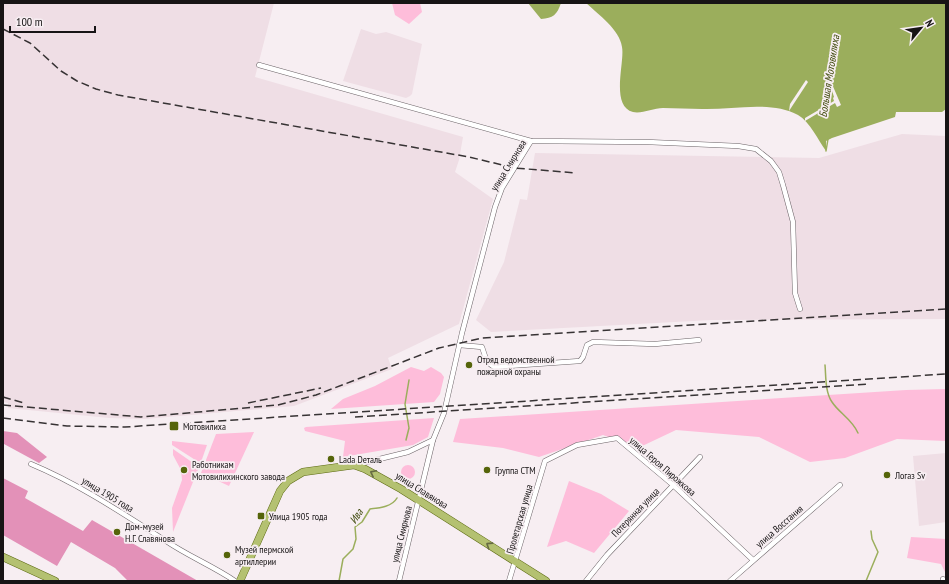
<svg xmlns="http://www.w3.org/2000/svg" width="949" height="584" viewBox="0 0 949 584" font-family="'PT Sans Narrow',sans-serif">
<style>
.built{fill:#efdee5}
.green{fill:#febdda}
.forest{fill:#e391b8}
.water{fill:#9bae5c}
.pier{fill:#f7eef2}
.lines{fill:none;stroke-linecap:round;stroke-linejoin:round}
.stream{stroke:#9bae5c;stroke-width:1.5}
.street-casing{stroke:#6b6367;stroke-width:5.5}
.primary-casing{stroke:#5d6a13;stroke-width:8}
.street{stroke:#fff;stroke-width:4.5}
.primary{stroke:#b4c171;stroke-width:7}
.rail{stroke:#373334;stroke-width:1.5;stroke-dasharray:8 4;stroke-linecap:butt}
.oneway{stroke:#666a43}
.poi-dot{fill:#55640a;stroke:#f7eef2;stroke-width:1.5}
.labels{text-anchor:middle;stroke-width:3.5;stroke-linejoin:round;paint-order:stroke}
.street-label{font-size:10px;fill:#171415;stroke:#f7eef2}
.poi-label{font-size:10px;fill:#171415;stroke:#f7eef2;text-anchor:start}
.water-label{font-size:11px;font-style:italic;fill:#3e490b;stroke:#f7eef2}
</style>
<rect width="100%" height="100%" fill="#f7eef2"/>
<g class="built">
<path d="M3 3H274L255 77 463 137 459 160 455 172 493 199 459 324 388 358 392 369 294 406 145 419 109 418 8 408V403L3 402Z"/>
<path d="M361 29 376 34 386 32 422 44 412 94 410 96 406 98 343 81Z"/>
<path d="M902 134 946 136V319L712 320 491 332 476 320 504 262 520 199 527 200 535 153 819 158Z"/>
<path d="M946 453V522L919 526 913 456Z"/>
</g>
<g class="green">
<path d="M392 3H420L422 12 409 24 395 15Z"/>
<path d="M411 367 424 371 431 367 441 373 444 377 440 394 434 402 331 409 343 399 375 386Z"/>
<path d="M946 389V441L897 439 845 458 810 462 759 437 676 430 638 448 603 435 539 457 503 448 453 442 460 419 906 390Z"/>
<path d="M434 418 428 437 413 445 343 457 345 441 305 431 304 428 306 427Z"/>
<path d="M254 432 229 486 201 473 216 434Z"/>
<path d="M172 441 207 445 201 462 200 463 172 445Z"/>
<path d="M173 449 199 467 173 532 172 508 182 480 181 470 173 455Z"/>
<circle cx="408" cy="472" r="7"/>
<path d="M569 481 601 494 629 511 594 553 566 541 547 547Z"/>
<path d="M911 537 946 539V574L941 564 907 558Z"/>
</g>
<g class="forest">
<path d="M3 431 17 433 47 457 39 463 4 444 3 445Z"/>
<path d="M3 478 28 491 25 498 83 531 92 520 198 581H128L115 568 71 542 57 566 3 535Z"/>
</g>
<g class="water">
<path d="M528 3H561C557 15 553 18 541 19Z"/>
<path d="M586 3H946V109L942 112H896L895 117 832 138 826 141V151C818 140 810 122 798 115 770 100 732 110 702 109 689 109 676 108 663 108 653 108 642 114 633 112 610 106 625 62 622 47 620 30 598 14 586 3Z"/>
</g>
<g class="pier">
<path d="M829 77 841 105 837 107 835 103 805 121V118L834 101 833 98 834 97 828 78Z"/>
<path d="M806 80 808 82 789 111 790 104Z"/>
</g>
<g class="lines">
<g class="stream">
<path d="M826 151 828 139"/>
<path d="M825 365C826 376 825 392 832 402 839 413 852 419 858 433"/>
<path d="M406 440 409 428 405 404 409 380"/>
<path d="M339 581 343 559 353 549 356 539 355 527 362 522 370 509C379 508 392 507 397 498"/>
<path d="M866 581 878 552 872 539 871 531"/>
</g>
<defs>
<g id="street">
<path d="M259 65 531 141 647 142 738 146 756 149 771 161 779 172 783 185 793 222 795 293 800 309"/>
<path d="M459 345 482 347 487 362 494 367 580 361 583 357 587 345 593 342 655 344 699 340"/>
<path d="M31 464C79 484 122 513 166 541 188 556 213 566 235 581"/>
<path d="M355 465 408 452 433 440"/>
<path d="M399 581 433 440 444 413 462 333 495 207 502 188 531 141"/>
<path d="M509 581 545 461 577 445 617 438 673 485 753 560"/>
<path d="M586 581 607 555 700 457"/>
<path d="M730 581 840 485"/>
<path d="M943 581V579"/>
</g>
<g id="primary">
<path d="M3 557 55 581"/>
<path d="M240 581 280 491 288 481 303 472 354 465 365 469 401 489 546 581"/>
</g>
</defs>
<use href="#street" class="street-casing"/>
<use href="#primary" class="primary-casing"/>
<use href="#street" class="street"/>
<use href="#primary" class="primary"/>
<g class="rail">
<path d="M3 29 30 43 61 71 77 81 96 89 118 95 469 157 515 168 576 173"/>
<path d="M3 397 24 403"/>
<path d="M248 403 321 388"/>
<path d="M3 405 141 417 278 405 316 395 439 348 482 338 946 309"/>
<path d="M355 417 868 384"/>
<path d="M3 418 67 426 125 427 946 374"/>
</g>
</g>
<defs><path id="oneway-chevron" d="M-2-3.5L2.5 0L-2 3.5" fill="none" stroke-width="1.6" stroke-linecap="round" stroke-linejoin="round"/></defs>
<g class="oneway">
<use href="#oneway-chevron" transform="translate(373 473) rotate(-153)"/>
<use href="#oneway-chevron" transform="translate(489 545) rotate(-147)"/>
</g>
<g class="poi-dot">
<circle cx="469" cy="365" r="4"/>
<rect x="169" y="421" width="10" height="10" rx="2"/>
<circle cx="331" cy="459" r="4"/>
<circle cx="184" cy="470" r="4"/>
<circle cx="487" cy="470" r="4"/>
<circle cx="887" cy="475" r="4"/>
<rect x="257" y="512" width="8" height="8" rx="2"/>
<circle cx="117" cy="532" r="4"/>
<circle cx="227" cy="555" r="4"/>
</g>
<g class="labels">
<g class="street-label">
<text transform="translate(508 165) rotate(-58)" y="4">улица Смирнова</text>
<text transform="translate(663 466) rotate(41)" y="4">улица Героя Пирожкова</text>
<text transform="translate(422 490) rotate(32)" y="4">улица Славянова</text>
<text transform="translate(108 494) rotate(31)" y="4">улица 1905 года</text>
<text transform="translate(635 512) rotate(-46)" y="4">Потерянная улица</text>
<text transform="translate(519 519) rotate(-74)" y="4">Пролетарская улица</text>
<text transform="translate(779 526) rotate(-41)" y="4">улица Восстания</text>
<text transform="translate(401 534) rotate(-76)" y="4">улица Смирнова</text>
</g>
<g class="poi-label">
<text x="477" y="363">Отряд ведомственной<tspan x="477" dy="12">пожарной охраны</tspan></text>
<text x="183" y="430">Мотовилиха</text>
<text x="339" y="463">Lada Dеталь</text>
<text x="192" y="468">Работникам<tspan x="192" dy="12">Мотовилихинского завода</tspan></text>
<text x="495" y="474">Группа СТМ</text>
<text x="895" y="479">Логаз Sv</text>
<text x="269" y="520">Улица 1905 года</text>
<text x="125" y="530">Дом-музей<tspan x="125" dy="12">Н.Г. Славянова</tspan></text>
<text x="235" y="553">Музей пермской<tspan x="235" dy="12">артиллерии</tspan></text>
</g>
<g class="water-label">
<text transform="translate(829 76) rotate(-81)" y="4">Большая Мотовилиха</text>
<text transform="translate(356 516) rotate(-56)" y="4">Ива</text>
</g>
</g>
<rect width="949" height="584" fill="none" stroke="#171415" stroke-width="8"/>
<g transform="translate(921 28) rotate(61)" stroke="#f7eef2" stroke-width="3" paint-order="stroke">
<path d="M0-3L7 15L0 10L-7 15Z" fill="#171415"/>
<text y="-6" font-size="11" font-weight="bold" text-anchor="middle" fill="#171415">N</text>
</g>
<path d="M10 26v6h85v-6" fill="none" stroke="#171415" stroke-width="2"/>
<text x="16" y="26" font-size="12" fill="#171415" stroke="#f7eef2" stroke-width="3" paint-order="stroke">100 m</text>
</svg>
